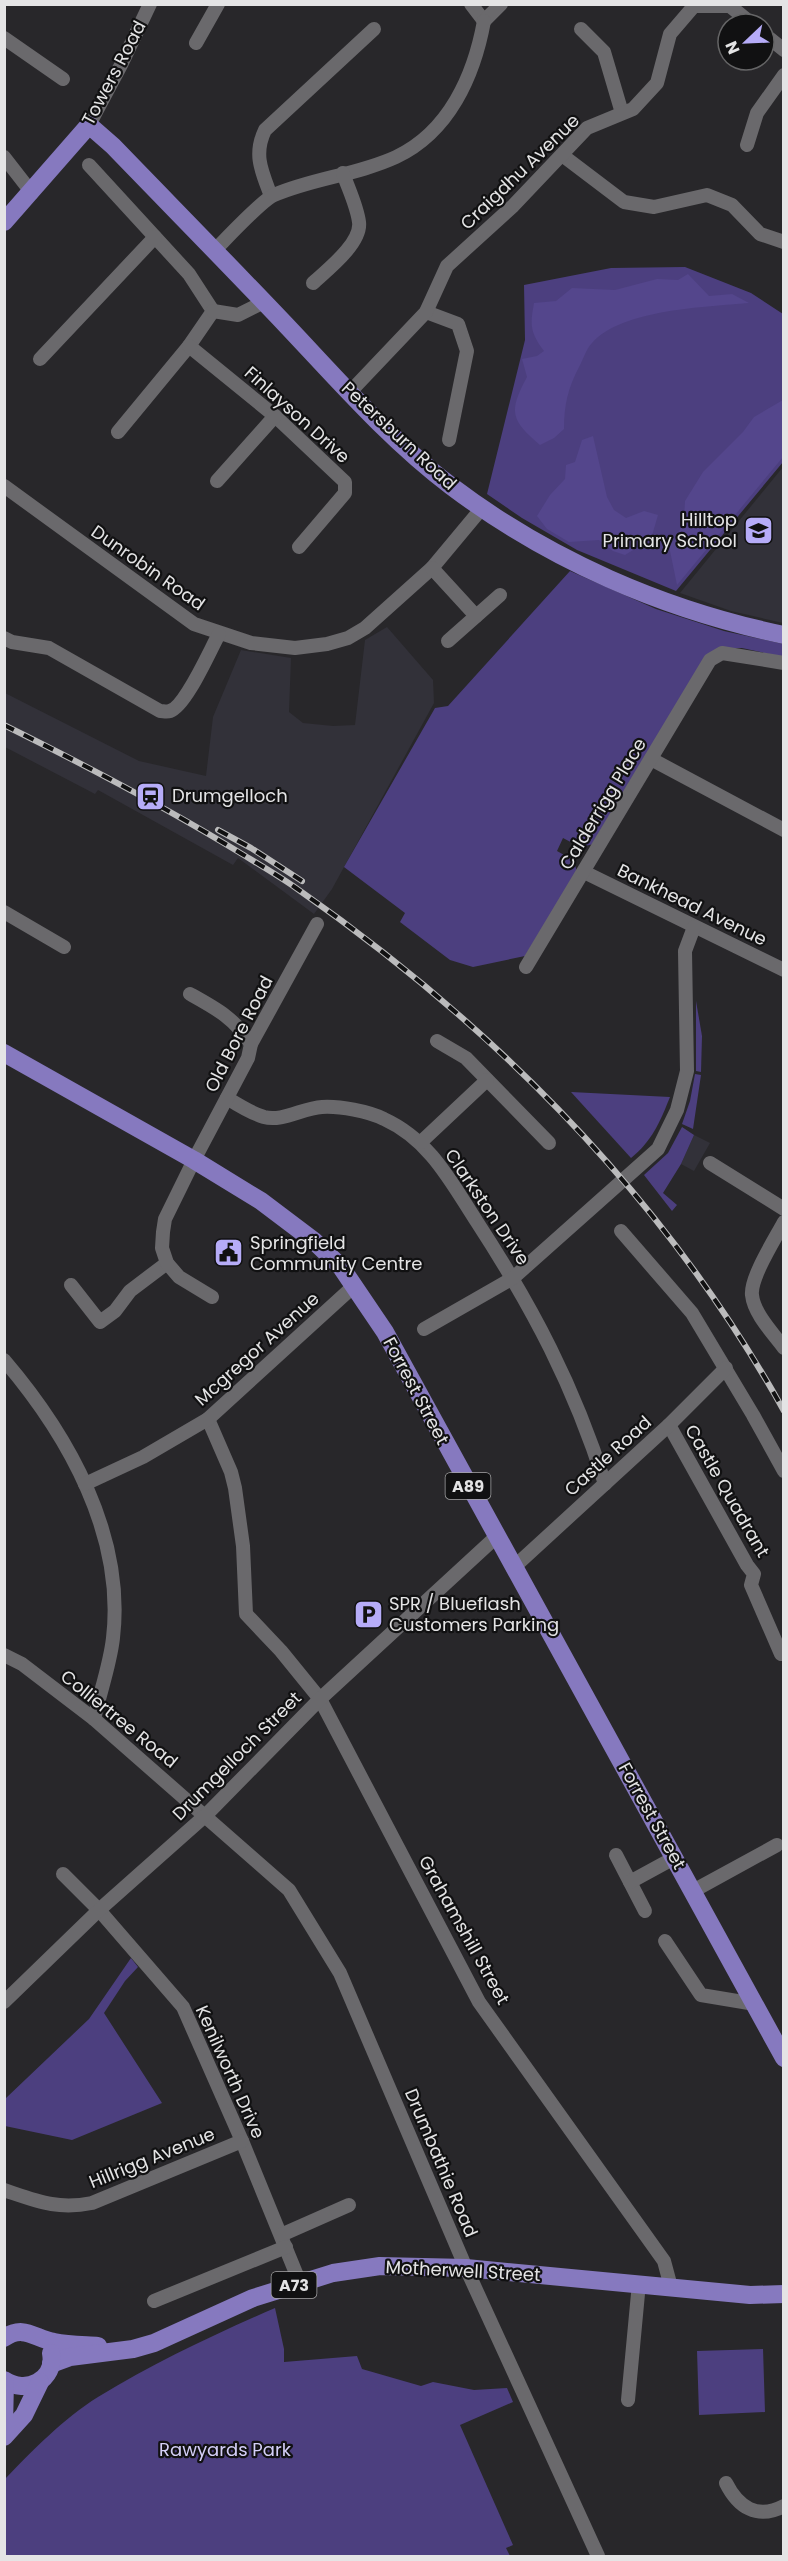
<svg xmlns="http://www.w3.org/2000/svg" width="788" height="2561" viewBox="0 0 788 2561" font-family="Poppins,sans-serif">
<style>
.built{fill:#323139}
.green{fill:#4c3f7f}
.forest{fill:#54468c}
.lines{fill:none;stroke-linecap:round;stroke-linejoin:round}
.minor{stroke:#6a696c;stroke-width:14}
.major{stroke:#8679bf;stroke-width:18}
.rail-casing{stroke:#bbbbbc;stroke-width:6}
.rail{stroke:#111112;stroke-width:4;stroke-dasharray:11;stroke-linecap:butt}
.labels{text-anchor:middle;stroke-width:4.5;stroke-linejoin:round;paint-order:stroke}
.shield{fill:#111112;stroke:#a5a5a6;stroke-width:1.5}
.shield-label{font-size:16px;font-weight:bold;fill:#e4e4e5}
.street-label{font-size:18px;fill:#e4e4e5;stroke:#111112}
.poi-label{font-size:18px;fill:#e4e4e5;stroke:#111112;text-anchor:start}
.park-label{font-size:18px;fill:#d4cff8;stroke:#111112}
</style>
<rect width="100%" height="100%" fill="#28272a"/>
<g class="built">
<path d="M783 467V623L731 611 680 593Z"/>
<path d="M387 627 433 680 434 703 332 889 314 914 238 858 233 865 98 790 95 794 5 747V693L139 761 206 776 213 717 241 650 291 658 289 712 303 723 333 726 355 725 365 640Z"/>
<path d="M694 1135 710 1143 694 1171 681 1164Z"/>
</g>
<g class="green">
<path d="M685 267 751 293 783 314V462L676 591 577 550 522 518 487 494 525 340 524 285 611 268Z"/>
<path d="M570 571 656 609 724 631 783 644V657L742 648H720L594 844 580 847 563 838 557 851 573 860 577 871 525 956 473 967 450 960 400 922 405 913 344 867 435 708 448 706Z"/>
<path d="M696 1001 702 1036 701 1072 696 1071Z"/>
<path d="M695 1074 701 1075 693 1129 682 1124 690 1101Z"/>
<path d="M571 1092 670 1097C660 1122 652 1141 631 1158Z"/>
<path d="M682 1127 694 1135 681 1164 663 1193 677 1205 672 1211 644 1175 668 1153Z"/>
<path d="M131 1958 138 1967 125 1981 104 2013 162 2103 72 2140 5 2126V2099L89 2019Z"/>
<path d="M275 2308 284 2349V2362L357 2356 362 2369 421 2386 433 2382 474 2390 507 2388 513 2402 460 2425 513 2545 506 2548 510 2556H5V2479C32 2451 64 2418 98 2397 154 2363 215 2334 275 2308Z"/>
<path d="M763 2349 765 2412 699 2415 697 2351Z"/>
</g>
<g class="forest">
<path d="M688 274 709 296 732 294 749 303C706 307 622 309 592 343 586 349 583 360 579 367 568 388 564 405 564 429L554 438 540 445C511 420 508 412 527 377L522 359 537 356 544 351C530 332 530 325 534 303L556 301 572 288 615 290 657 279 678 280Z"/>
<path d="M783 400V457L677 585 669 546 677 537 684 519 685 501 703 472 743 432 754 417Z"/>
<path d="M593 436 607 497 614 510 626 518 644 511 658 515 651 539 625 555 613 551 599 540 569 542 547 529 537 516 550 495 565 479 566 465 575 462 582 440Z"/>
</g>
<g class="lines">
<g class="minor">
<path d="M471 4 484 21"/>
<path d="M484 21 501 4"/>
<path d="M581 29 604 52 622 113"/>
<path d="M764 34 784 50"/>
<path d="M4 38 63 79"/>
<path d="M196 43 218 4"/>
<path d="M89 125 121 65 150 4"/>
<path d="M747 145 757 113 784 75"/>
<path d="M562 155 624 202 654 207 707 195 732 205 760 234 784 242"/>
<path d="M4 157 32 193"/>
<path d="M89 165 189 274 213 311 189 346 118 432"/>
<path d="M271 196C262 172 253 155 265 130L374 29"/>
<path d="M214 251C226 239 262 200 274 195 313 178 357 175 396 157 449 132 474 76 484 21"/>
<path d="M313 283C327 270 362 243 359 222 357 206 348 188 343 173"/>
<path d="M213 311 238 315 264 302"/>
<path d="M426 312 458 324 467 351 449 440"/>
<path d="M189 346 275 416 345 482V493L299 547"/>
<path d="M40 359 155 237"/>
<path d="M350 392 426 312 447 266 513 206 587 128 633 109 657 83 670 34 694 6H730L752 24"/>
<path d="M217 481 275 416"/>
<path d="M4 486 194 624 251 643 295 648 327 644 348 638 365 628 432 568 482 508"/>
<path d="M432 568 476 616"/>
<path d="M4 638 12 642 49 648 160 711C163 711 167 712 170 711 186 706 210 650 219 634"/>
<path d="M448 641 500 595"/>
<path d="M651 759 784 830"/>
<path d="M584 872 784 970"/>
<path d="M4 912 64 947"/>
<path d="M526 967 710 660 722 653 784 663"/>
<path d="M190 994C217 1009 234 1018 251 1044"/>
<path d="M437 1041 466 1058 549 1143"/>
<path d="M227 1098C238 1105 251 1113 264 1117 282 1122 303 1108 322 1107 340 1106 368 1111 384 1119 430 1140 451 1182 477 1222 533 1308 574 1386 605 1484"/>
<path d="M421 1142 487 1080"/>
<path d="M710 1163 784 1209"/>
<path d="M784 1222C775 1239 750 1278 752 1295 754 1314 773 1333 784 1348"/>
<path d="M621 1231 692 1313 753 1415 784 1471"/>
<path d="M71 1285 100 1322 115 1311 130 1291 167 1263"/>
<path d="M212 1297 179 1277 167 1263 162 1248 163 1232 165 1219 194 1160 248 1058 251 1044 317 924"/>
<path d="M424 1329 513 1278 658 1149 677 1110 687 1071 685 951 694 927"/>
<path d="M4 1360C69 1436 125 1536 113 1638 110 1665 100 1692 94 1719"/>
<path d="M208 1419 231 1472 235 1488 243 1546 246 1614 281 1651 320 1699 479 2002 664 2261 671 2287"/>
<path d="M669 1425 747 1565 754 1574 751 1585 781 1654"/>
<path d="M85 1484 143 1457 208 1419 355 1285"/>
<path d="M513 1568 669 1425 726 1368"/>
<path d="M4 1655 22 1664 94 1719 289 1890 340 1973 466 2268 598 2556"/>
<path d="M616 1855 645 1911"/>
<path d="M63 1874 99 1910 183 2007 242 2141 300 2283"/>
<path d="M630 1882 674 1858"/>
<path d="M693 1891 777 1845"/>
<path d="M665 1941 701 1995 755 2004"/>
<path d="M4 2002 99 1910 206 1815 320 1699 496 1537"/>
<path d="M4 2190C37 2201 57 2210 92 2203L242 2141"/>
<path d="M281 2235 349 2205"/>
<path d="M154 2301 286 2247"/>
<path d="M628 2400 639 2283"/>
<path d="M726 2483C738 2507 757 2520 784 2506"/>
</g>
<g class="major">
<path d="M4 222 89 125 113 146C171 206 229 265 286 325 339 381 390 440 451 486 549 560 664 610 784 635"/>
<path d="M4 1053 194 1160 261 1201 314 1241 341 1267 385 1332 784 2058"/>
<path d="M4 2338C24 2324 35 2339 54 2342 68 2345 84 2345 98 2346"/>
<path d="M51 2364 70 2357 133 2349 154 2343 253 2298 333 2273 380 2266 466 2268 750 2295 784 2294"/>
<path d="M4 2380C26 2395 56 2380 51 2353"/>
<path d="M4 2426 5 2381"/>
<path d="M4 2437 24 2415 40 2382"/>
</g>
<defs>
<g id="rail">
<path d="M4 725C85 765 165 807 242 854 260 865 279 876 296 888 494 1026 666 1199 784 1411"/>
<path d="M218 830 251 848 302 881"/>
</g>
</defs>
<use href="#rail" class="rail-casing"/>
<use href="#rail" class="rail"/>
</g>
<defs>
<symbol id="school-square" viewBox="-11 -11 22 22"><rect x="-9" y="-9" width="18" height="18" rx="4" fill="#b6acf8" stroke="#111112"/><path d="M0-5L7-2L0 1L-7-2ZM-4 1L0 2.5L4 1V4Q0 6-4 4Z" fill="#111"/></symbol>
<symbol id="station-square" viewBox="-11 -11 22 22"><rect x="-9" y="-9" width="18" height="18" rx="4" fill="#b6acf8" stroke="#111112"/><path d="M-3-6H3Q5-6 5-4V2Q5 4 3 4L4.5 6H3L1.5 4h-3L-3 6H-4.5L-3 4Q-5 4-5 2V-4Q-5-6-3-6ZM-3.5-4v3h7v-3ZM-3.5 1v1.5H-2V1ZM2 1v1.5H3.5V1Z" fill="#111"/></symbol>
<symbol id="civic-square" viewBox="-11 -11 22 22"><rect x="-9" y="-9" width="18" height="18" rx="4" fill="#b6acf8" stroke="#111112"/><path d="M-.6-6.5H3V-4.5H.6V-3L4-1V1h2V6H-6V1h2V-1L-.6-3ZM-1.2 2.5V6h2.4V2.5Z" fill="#111"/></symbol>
<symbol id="parking-square" viewBox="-11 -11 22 22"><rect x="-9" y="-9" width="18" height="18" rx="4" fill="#b6acf8" stroke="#111112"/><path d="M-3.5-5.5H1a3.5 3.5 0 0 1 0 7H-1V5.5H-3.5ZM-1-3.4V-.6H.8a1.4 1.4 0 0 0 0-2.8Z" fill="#111"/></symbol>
</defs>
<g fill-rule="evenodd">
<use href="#school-square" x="742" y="514" width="33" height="33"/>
<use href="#station-square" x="134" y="780" width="33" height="33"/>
<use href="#civic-square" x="212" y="1236" width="33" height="33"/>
<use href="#parking-square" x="352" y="1598" width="33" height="33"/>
</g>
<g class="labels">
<g class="shield">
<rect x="445.5" y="1473" width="45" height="26" rx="4.5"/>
<rect x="271.5" y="2272" width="45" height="26" rx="4.5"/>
</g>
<g class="shield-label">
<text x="468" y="1492">A89</text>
<text x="294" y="2291">A73</text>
</g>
<g class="street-label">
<text transform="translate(114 73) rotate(-62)" y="6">Towers Road</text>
<text transform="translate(520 172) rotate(-44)" y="6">Craigdhu Avenue</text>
<text transform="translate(297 415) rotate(42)" y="6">Finlayson Drive</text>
<text transform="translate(399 436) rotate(43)" y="6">Petersburn Road</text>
<text transform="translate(148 568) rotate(35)" y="6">Dunrobin Road</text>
<text transform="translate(603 804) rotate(-59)" y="6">Calderrigg Place</text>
<text transform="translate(692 905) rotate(26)" y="6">Bankhead Avenue</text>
<text transform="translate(239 1034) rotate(-63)" y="6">Old Bore Road</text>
<text transform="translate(487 1207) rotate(56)" y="6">Clarkston Drive</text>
<text transform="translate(257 1349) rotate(-42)" y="6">Mcgregor Avenue</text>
<text transform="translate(416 1391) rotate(62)" y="6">Forrest Street</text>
<text transform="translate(608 1456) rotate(-42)" y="6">Castle Road</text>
<text transform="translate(727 1491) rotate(60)" y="6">Castle Quadrant</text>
<text transform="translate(119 1719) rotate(39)" y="6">Colliertree Road</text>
<text transform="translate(237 1756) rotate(-45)" y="6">Drumgelloch Street</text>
<text transform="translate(652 1816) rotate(61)" y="6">Forrest Street</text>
<text transform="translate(464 1930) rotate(61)" y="6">Grahamshill Street</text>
<text transform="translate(230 2072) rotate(66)" y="6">Kenilworth Drive</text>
<text transform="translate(152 2158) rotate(-22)" y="6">Hillrigg Avenue</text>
<text transform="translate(441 2163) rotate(67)" y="6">Drumbathie Road</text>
<text transform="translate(463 2271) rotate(3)" y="6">Motherwell Street</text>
</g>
<g class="poi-label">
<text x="737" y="526" text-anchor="end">Hilltop<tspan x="737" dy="21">Primary School</tspan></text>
<text x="172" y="802">Drumgelloch</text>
<text x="250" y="1249">Springfield<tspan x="250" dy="21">Community Centre</tspan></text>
<text x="389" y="1610">SPR / Blueflash<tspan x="389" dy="21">Customers Parking</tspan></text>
</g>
<g class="park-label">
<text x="225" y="2456">Rawyards Park</text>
</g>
</g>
<rect width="788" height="2561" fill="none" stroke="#e4e4e5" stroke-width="12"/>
<g transform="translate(746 42) rotate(247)"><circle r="28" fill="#111112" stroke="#656566" stroke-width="1.5"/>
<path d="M0-4.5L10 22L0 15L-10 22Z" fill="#b6acf8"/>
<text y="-9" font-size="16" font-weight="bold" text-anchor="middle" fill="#e4e4e5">N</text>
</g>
</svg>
